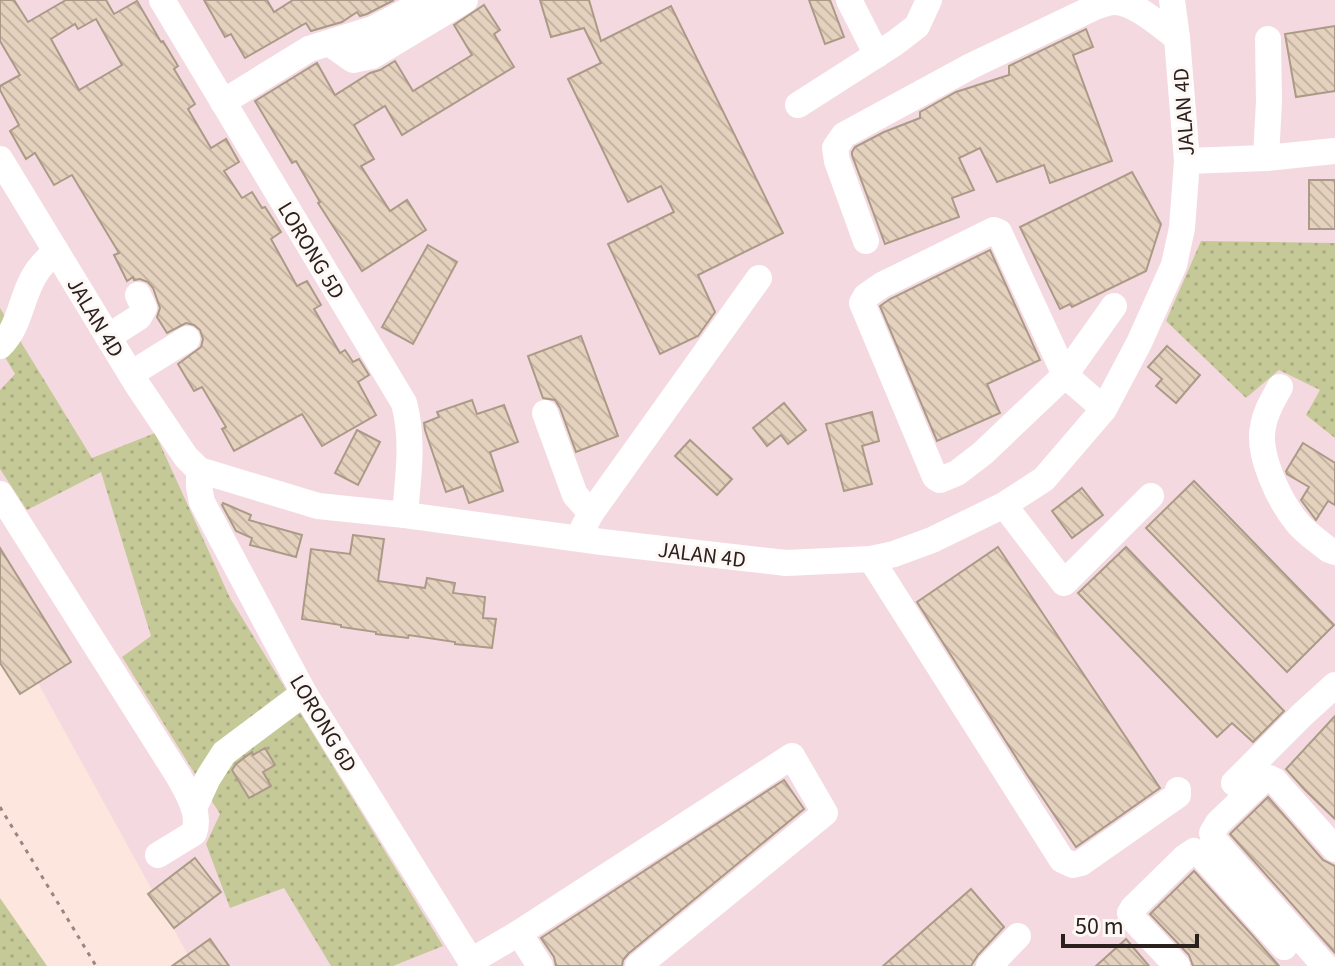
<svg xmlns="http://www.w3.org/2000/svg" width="1335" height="966" viewBox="0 0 1335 966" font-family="'Source Sans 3',sans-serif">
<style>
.industrial{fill:#f4dae0}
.grass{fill:url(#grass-dots)}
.building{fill:url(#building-back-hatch);stroke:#ac9a88;stroke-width:2;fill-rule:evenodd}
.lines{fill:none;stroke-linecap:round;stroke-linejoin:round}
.path{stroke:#988781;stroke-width:3;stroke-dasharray:4 6;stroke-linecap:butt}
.minor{stroke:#fff;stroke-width:26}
.labels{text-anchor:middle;stroke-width:6;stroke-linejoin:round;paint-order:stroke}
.street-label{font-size:22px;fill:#2a201c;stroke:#fdf7f5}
</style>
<defs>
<pattern id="grass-dots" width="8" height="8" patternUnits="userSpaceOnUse" patternTransform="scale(2)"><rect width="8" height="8" fill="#c5c897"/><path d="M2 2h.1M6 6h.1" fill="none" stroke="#a9ac82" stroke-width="1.8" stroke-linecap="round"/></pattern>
<pattern id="building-back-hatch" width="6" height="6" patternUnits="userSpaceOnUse" patternTransform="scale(2)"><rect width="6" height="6" fill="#e5d2be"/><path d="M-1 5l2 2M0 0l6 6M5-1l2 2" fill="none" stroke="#c5b4a3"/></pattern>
</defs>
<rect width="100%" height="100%" fill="#fce6dd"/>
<path class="industrial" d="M0 0H1335V966H194L0 614Z"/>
<g class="grass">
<path d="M1201 241 1335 243V438L1306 415 1320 390 1279 370 1246 398 1166 321Z"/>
<path d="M0 308 92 458 155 433 230 598 443 946 393 966H331L284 888 230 908 206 844 220 814 122 657 151 636 101 472 27 510 0 469V390L15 374 0 349Z"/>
<path d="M0 898 47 966H0Z"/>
</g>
<g class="building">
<path d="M0 0H14L28 22 66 0H106L114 14 137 1 161 42 163 41 178 66 174 69 195 104 188 109 211 148 226 139 239 162 224 171 242 198 252 192 262 208 265 207 281 232 271 239 297 286 307 281 321 305 314 309 340 353 345 350 353 362 359 359 369 375 358 382 376 415 322 446 302 414 234 451 222 429 226 427 202 387 194 391 178 364 201 347 203 339 200 330 194 325 186 323 167 333 157 317 160 308 153 288 148 282 140 279 134 280 133 277 127 281 114 255 119 253 72 175 54 185 35 153 26 159 10 131 19 125 0 90V86L20 75 0 41ZM96 19 122 65 79 90 51 39 75 24 78 29Z"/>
<path d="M204 0H267L274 12 293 0H394L367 14 360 16 357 12 342 22 311 31 306 23 245 58 231 34 225 37Z"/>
<path d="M540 0H589L601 41 671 6 783 233 698 275 715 312 698 336 660 354 608 244 674 212 661 186 628 202 568 79 601 63 584 28 551 37Z"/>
<path d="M809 0H830L844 37 825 44Z"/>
<path d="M484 5 500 30 494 34 514 67 402 135 385 106 354 125 374 159 361 166 390 211 407 200 426 230 362 271 318 203 320 202 296 161 292 163 255 101 317 63 335 95 370 73 380 70 395 61 413 91 472 55 454 25Z"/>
<path d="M1335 26V91L1296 97 1285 34Z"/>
<path d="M1086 29 1093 47 1073 55 1112 161 1050 183 1044 165 997 182 980 148 959 158 974 190 952 198 959 217 885 244 852 155V152L855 147 884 132 920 118V112L956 92 1009 75V66Z"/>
<path d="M1132 172 1161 224 1146 271 1072 307 1070 304 1060 309 1020 227Z"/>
<rect x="1309" y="180" width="26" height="49"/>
<path d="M428 245 457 262 413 344 382 327Z"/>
<path d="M990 250 1040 360 987 384 1000 413 937 441 880 306 890 299Z"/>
<path d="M581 336 618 436 576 452 560 408 555 400 543 398 528 356Z"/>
<path d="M1167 346 1200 375 1176 403 1156 386 1162 379 1148 367Z"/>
<path d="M472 400 477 414 504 405 518 442 490 452 503 491 469 503 463 486 446 492 425 430 424 423 439 417 437 412Z"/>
<path d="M784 403 806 430 788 444 781 435 767 446 753 428Z"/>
<path d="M872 412 879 441 862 446 872 484 844 491 826 424Z"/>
<path d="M357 430 380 442 358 485 335 473Z"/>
<path d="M690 440 732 479 717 495 675 456Z"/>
<path d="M1303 443 1335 463V505L1328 501 1316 520 1301 500 1309 487 1287 474 1286 471Z"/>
<path d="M1194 481 1334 625 1287 672 1146 528Z"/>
<path d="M1082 488 1103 515 1072 538 1052 511Z"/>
<path d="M223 503 251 515 249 520 302 535 296 557 250 545 252 538 236 531 222 505Z"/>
<path d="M353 535 384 539 378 581 425 588 427 578 455 583 453 593 485 597 483 618 496 619 492 648 455 644V642L409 635 408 638 376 634V632L341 627V625L302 619 311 549 350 554Z"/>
<path d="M998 547 1160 788 1076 847 1026 773 917 602Z"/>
<path d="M1126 547 1284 711 1253 742 1232 723 1217 737 1078 593Z"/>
<path d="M0 548 71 662 20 694 0 663Z"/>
<path d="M1335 716V819L1305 790 1286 769Z"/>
<path d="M265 748 275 765 263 772 271 786 249 798 232 770 236 764 252 752 253 755Z"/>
<path d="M784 780 804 809 628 954 623 960 622 966H556L554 957 541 938Z"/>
<path d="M1268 797 1323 860 1335 866V953L1230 834Z"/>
<path d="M195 858 221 892 174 928 148 894Z"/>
<path d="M1194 871 1253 936 1279 966H1193L1189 955 1150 914Z"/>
<path d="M971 889 1004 927 978 955 971 966H883Z"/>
<path d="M210 939 229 966H172Z"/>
<path d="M1126 939 1149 966H1096Z"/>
</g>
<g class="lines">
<path class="path" d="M0 807 96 966"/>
<g class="minor">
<path d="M162 0 404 403C414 440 408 477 405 515"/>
<path d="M849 0 877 55"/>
<path d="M329 43 353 60 372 56 465 0"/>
<path d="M223 102 309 49 373 29 428 0"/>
<path d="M798 105 895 43 917 26 929 0"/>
<path d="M1266 158 1269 101 1268 39"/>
<path d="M0 159 138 386 186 457 199 470 318 506 405 515 602 542 786 563 871 559 894 554 932 540 1004 505 1044 479 1104 409 1139 343 1174 265 1182 228 1187 161 1177 38 1172 0"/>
<path d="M1187 161 1266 158 1335 151"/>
<path d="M866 241 837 161 835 148 844 135 971 66 1095 7C1101 5 1108 2 1114 2 1135 2 1161 26 1177 38"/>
<path d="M108 337 139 317 144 308 138 295"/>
<path d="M0 346C21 327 21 293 38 270 43 263 50 257 56 251"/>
<path d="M131 374 187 339"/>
<path d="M1280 387C1273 400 1265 412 1263 427 1257 454 1279 500 1296 521 1304 532 1318 541 1329 550L1335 552"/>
<path d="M1104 409 1065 375 999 232 994 230 882 285 866 296 862 303 935 477 940 480 957 473 983 453 1065 375 1114 306"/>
<path d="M545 413 575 495 591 513"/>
<path d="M199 470V487L202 502 304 693 474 966"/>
<path d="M0 494 179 777C188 794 201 814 194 833L158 855"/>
<path d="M1004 505 1064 583 1151 496"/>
<path d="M578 538 591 513 759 278"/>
<path d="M871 559 1062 860 1073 865 1081 863 1178 795V790"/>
<path d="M1234 783 1303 714 1335 685"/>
<path d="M194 808 208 778 224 753 304 693"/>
<path d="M519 933 540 966"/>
<path d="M471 961 519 933 792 756 825 813 638 966"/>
<path d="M989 966 1018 936"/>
<path d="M1177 966 1133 919 1130 913 1133 908 1185 857 1194 851 1201 855 1284 947"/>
<path d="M1325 966 1214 840 1212 833 1218 823 1262 781 1269 778 1275 781 1335 849"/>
</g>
</g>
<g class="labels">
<g class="street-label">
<text transform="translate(1183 112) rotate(-94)" y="8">JALAN 4D</text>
<text transform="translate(312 250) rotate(59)" y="8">LORONG 5D</text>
<text transform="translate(96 317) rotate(59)" y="8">JALAN 4D</text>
<text transform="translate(702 554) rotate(7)" y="8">JALAN 4D</text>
<text transform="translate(324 723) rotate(59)" y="8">LORONG 6D</text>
</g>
</g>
<path d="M1063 934v12h134v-12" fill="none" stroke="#2a201c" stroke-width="4"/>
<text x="1075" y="934" font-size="24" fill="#2a201c" stroke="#fdf7f5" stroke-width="6" paint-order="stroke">50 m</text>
</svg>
